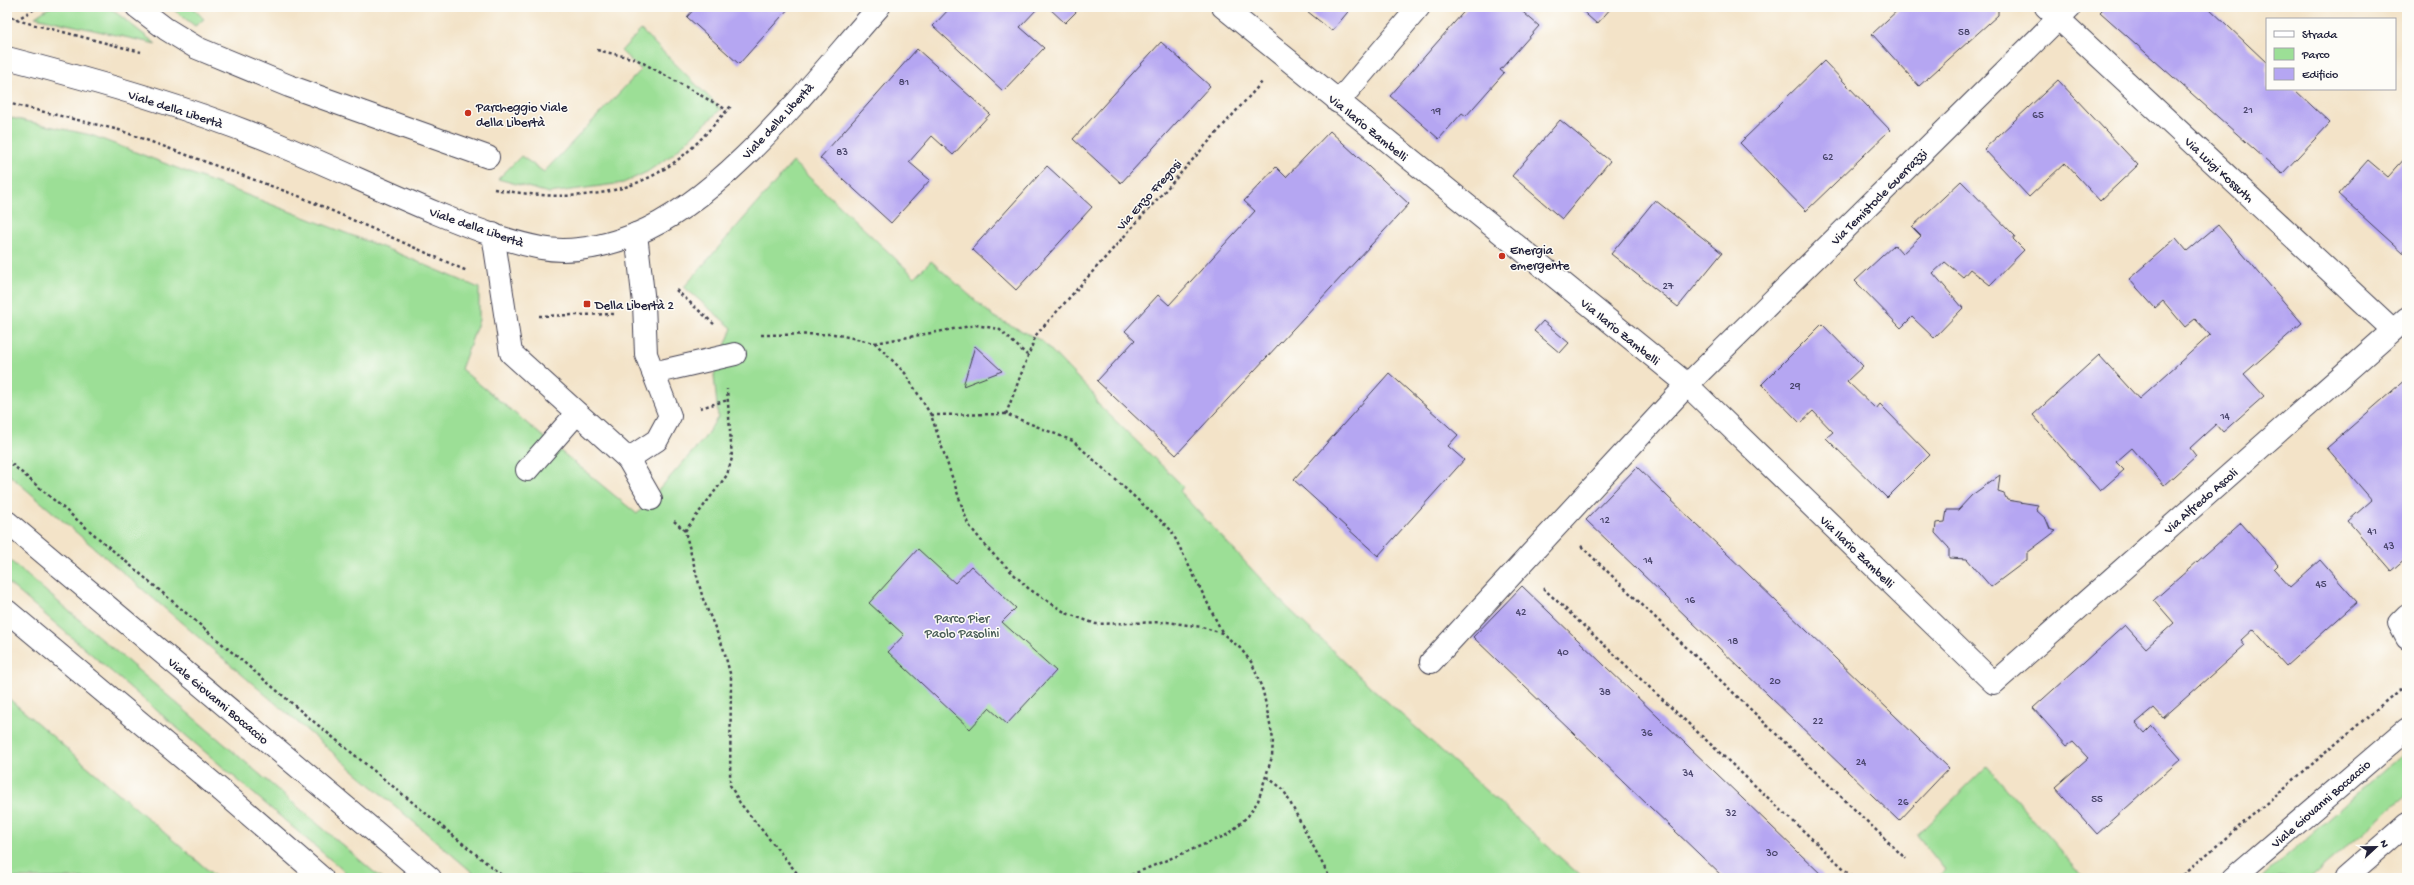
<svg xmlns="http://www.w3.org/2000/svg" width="2414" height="885" viewBox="0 0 2414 885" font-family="'Gochi Hand',sans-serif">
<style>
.green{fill:#9cdf96;stroke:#5f8068}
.building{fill:#b5a6f2}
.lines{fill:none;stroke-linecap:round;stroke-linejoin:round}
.minor-casing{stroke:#413f50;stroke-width:24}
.major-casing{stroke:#413f50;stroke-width:24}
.path{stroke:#413f50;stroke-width:2.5;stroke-dasharray:3 3;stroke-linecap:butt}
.minor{stroke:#fff;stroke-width:22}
.major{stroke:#fff;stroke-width:22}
.poi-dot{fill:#c8321e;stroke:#fdfcf7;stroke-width:1.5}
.labels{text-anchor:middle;stroke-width:3;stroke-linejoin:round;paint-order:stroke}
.number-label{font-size:11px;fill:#474369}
.poi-label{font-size:13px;fill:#22223b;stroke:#fdfcf7;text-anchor:start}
.street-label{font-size:13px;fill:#22223b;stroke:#fdfcf7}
.park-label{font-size:13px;fill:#475b56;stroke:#fdfcf7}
</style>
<rect width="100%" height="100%" fill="#fdfcf7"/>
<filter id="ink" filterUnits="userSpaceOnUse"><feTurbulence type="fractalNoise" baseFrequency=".025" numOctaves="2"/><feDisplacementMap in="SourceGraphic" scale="8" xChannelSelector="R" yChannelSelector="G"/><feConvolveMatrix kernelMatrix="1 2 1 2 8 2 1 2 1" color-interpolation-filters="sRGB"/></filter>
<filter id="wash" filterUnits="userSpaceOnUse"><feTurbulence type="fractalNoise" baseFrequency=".012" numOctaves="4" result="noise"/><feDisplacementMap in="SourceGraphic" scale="16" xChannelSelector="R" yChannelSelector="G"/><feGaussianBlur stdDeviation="0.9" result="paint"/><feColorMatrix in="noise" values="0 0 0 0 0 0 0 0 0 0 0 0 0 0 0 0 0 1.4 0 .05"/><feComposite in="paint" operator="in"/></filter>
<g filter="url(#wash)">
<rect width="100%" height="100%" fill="#f3e3c8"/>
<g class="green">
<path d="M50 7H109L156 44 35 17Z"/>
<path d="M170 7H192L204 19 195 26Z"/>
<path d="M641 30 721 109 672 155 647 172 623 183 549 193 498 179 521 156 544 172 641 70 621 51Z"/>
<path d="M7 117 91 135 395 252 479 288V320L461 369 637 514 703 440 718 417 714 375 732 328 684 287 793 162 915 277 931 261 994 317 1042 341 1095 396 1096 402 1183 486 1180 492 1287 607 1372 688 1583 878H479L7 473Z"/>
<path d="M7 558 375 873 382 878H352L7 582Z"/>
<path d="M7 697 217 878H7Z"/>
<path d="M2407 750V794L2311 878H2261Z"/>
<path d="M1987 766 2084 878H1937L1945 870 1917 835Z"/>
</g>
<g id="blocks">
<g class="building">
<path d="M696 7H790L739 64 687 17Z"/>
<path d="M951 7H1039L1020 27 1044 48 1003 91 933 26Z"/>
<path d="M1048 7H1081L1065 23Z"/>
<path d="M1302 7H1352L1332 31Z"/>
<path d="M1468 7H1517L1539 26 1500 70 1504 73 1466 116 1462 113 1439 139 1390 96Z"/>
<path d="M1578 7H1612L1597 24Z"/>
<path d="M1901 7H1998V15L1919 86 1872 34Z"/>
<path d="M2105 7H2208L2267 63V89H2294L2330 123 2282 174 2100 12Z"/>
<path d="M1161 42 1210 86 1121 183 1073 139Z"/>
<path d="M917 49 990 114 953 155 932 136 909 162 930 180 891 223 820 158Z"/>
<path d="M1824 61 1890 130 1806 211 1740 143Z"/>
<path d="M2058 80 2138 165 2100 201 2065 163 2029 197 1984 149Z"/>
<path d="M1560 120 1610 161 1562 219 1512 176Z"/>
<path d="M1330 131 1409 204 1176 455 1097 381 1135 340 1125 331 1158 295 1169 305 1255 211 1244 201 1276 167 1286 177Z"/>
<path d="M2407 156V248L2403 253 2338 194 2368 160 2388 177Z"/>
<path d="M1047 166 1092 207 1016 290 972 249Z"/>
<path d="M1961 181 2015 236 2013 239 2024 250 1990 285 1970 269 1963 277 1945 262 1933 273 1963 308 1934 338 1912 317 1901 328 1855 281 1894 245 1902 254 1921 236 1912 227Z"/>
<path d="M1655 200 1722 253 1678 307 1611 254Z"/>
<path d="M2218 225 2302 323 2244 374 2264 396 2223 432 2216 424 2190 448 2196 456 2164 485 2132 448 2116 462 2124 470 2100 491 2033 415 2099 355 2139 399 2210 335 2195 319 2185 327 2163 301 2155 308 2129 279 2176 238 2187 251Z"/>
<path d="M1543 321 1569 343 1560 353 1534 331Z"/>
<path d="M1822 324 1863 366 1847 381 1876 409 1880 404 1930 455 1887 498 1826 438 1833 432 1813 411 1800 423 1762 384Z"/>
<path d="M975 346 1002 371 963 386Z"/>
<path d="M1389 373 1458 435 1448 446 1464 460 1378 556 1294 480Z"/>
<path d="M2407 378V557L2391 571 2348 521 2372 500 2327 448Z"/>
<path d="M1637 467 1949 768 1899 821 1586 520Z"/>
<path d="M2000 475 1998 492 2004 494 2007 500 2038 505 2036 510 2046 519 2050 529 2056 531 2027 553V560L1991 587 1967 559 1949 558V548L1935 533 1936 523 1945 522 1947 510H1958L1972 495Z"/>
<path d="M2241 523 2278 565 2274 569 2290 587 2320 560 2357 602 2286 666 2253 629 2241 640 2245 645 2163 718 2154 708 2136 723 2145 733 2152 726 2181 759 2097 834 2055 787 2088 758 2073 742 2067 746 2033 708 2125 625 2146 648 2174 623 2154 600Z"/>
<path d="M918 549 955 583 971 566 1016 608 1002 622 1056 671 1007 724 989 708 970 729 888 652 904 635 869 603Z"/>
<path d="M1522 586 1825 878H1724L1473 637Z"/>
</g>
</g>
</g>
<g filter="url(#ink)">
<use href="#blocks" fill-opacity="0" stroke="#413f50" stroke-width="1"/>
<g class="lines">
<defs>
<g id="minor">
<path d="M137 7 166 29 197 48 289 86 488 157"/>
<path d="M1223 7 1682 380 1994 683 2407 318"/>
<path d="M2046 7 2393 330"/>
<path d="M7 58C99 82 192 108 280 145 332 167 384 191 436 213 470 227 505 241 541 248 573 254 605 246 634 235 725 199 814 80 879 7"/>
<path d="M1338 102 1419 7"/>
<path d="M493 234 511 353 628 459 657 440 670 416 646 354 644 303 636 234"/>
<path d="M653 373 735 354"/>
<path d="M628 459 651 499"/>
<path d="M527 470 577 413"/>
<path d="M2407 615 2399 623 2407 638"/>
<path d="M1431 662 1687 385 2070 7"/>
</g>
<g id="major">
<path d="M7 522 430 878"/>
<path d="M7 611 222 791 322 878"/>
<path d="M2233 878 2407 729"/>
<path d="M2345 878 2407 824"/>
</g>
</defs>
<use href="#minor" class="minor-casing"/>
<use href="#major" class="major-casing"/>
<g class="path">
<path d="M7 13 16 20 141 52"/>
<path d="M16 20 38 7"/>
<path d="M597 50 636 59 727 110"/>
<path d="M7 103 119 130 301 197 467 271"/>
<path d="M494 189C558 200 621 202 676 161 697 146 714 124 732 105"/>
<path d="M676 290 715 325"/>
<path d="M539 316 614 314"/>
<path d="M761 335 834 334 875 343 905 373 931 415 968 524 988 549 1029 589 1066 613 1096 624 1167 622 1202 627 1222 633 1240 648 1252 663 1263 691 1273 739 1272 757 1258 801 1248 816 1229 834 1124 878"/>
<path d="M875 343 976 325 999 329 1027 355"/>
<path d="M700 408 728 400"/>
<path d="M1006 414 1036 335 1263 81"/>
<path d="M931 415 1006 414 1073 441 1171 530 1222 632"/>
<path d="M7 460 302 712 505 878"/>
<path d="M674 521 685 531 703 599 723 647 731 677 730 785 740 803 801 878"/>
<path d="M685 531 727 475 732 458 727 389"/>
<path d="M1581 546 1906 859"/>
<path d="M1543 588 1854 878"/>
<path d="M1267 777 1283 789 1330 878"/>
<path d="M2179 878 2407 683"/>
</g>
<use href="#minor" class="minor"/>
<use href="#major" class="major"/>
</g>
</g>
<g class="poi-dot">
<circle cx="468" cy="113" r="4"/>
<circle cx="1502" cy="256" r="4"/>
<rect x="583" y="300" width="8" height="8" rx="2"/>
</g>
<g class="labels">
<g class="number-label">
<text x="1964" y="35">58</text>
<text x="904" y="85">81</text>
<text x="2248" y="113">21</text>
<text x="1436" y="114">19</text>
<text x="2038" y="118">65</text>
<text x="842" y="155">83</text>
<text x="1828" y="160">62</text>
<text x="1668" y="289">27</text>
<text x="1795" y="389">29</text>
<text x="2225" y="419">14</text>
<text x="1605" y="523">12</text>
<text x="2372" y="534">41</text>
<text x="2389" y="549">43</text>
<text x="1648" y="563">14</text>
<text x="2321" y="587">45</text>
<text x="1690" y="603">16</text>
<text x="1521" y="615">42</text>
<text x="1733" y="644">18</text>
<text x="1563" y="655">40</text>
<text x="1775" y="684">20</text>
<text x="1605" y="695">38</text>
<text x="1818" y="724">22</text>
<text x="1647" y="736">36</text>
<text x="1861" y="765">24</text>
<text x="1688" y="776">34</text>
<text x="2097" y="802">55</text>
<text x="1903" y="805">26</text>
<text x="1731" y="816">32</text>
<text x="1772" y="856">30</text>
</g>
<g class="poi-label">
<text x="476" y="111">Parcheggio Viale<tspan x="476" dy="15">della Libertà</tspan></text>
<text x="1510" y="254">Energia<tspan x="1510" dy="15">emergente</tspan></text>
<text x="595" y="309">Della Libertà 2</text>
</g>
<g class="street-label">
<text transform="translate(176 108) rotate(18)" y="5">Viale della Libertà</text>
<text transform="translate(777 120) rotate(-47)" y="5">Viale della Libertà</text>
<text transform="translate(1369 127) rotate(39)" y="5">Via Ilario Zambelli</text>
<text transform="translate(2220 169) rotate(43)" y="5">Via Luigi Kossuth</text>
<text transform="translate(1148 194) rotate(-48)" y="5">Via Enzo Fregosi</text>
<text transform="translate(1878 196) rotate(-45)" y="5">Via Temistocle Guerrazzi</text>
<text transform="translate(477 226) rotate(19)" y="5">Viale della Libertà</text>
<text transform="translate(1621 331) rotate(39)" y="5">Via Ilario Zambelli</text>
<text transform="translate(2200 500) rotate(-41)" y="5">Via Alfredo Ascoli</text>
<text transform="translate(1858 551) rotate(44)" y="5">Via Ilario Zambelli</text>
<text transform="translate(219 700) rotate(40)" y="5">Viale Giovanni Boccaccio</text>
<text transform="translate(2320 803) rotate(-41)" y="5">Viale Giovanni Boccaccio</text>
</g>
<g class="park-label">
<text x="962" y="622">Parco Pier<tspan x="962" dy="15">Paolo Pasolini</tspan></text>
</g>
</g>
<rect width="2414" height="885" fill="none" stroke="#fdfcf7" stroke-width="24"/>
<rect x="2266" y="18" width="130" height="72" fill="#fdfcf7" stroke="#a5a5ac"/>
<rect x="2274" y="31" width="20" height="6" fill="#ffffff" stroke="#a5a5ac"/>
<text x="2302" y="38" font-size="12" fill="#22223b">Strada</text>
<rect x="2274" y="48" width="20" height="12" fill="#9cdf96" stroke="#a5a5ac"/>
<text x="2302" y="58" font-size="12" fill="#22223b">Parco</text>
<rect x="2274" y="68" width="20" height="12" fill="#b5a6f2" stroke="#a5a5ac"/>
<text x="2302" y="78" font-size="12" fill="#22223b">Edificio</text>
<g transform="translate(2376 847) rotate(68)" stroke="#fdfcf7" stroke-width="3" paint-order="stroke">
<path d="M0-3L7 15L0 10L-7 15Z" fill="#22223b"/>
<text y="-6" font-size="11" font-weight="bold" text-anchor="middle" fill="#22223b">N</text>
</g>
</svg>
